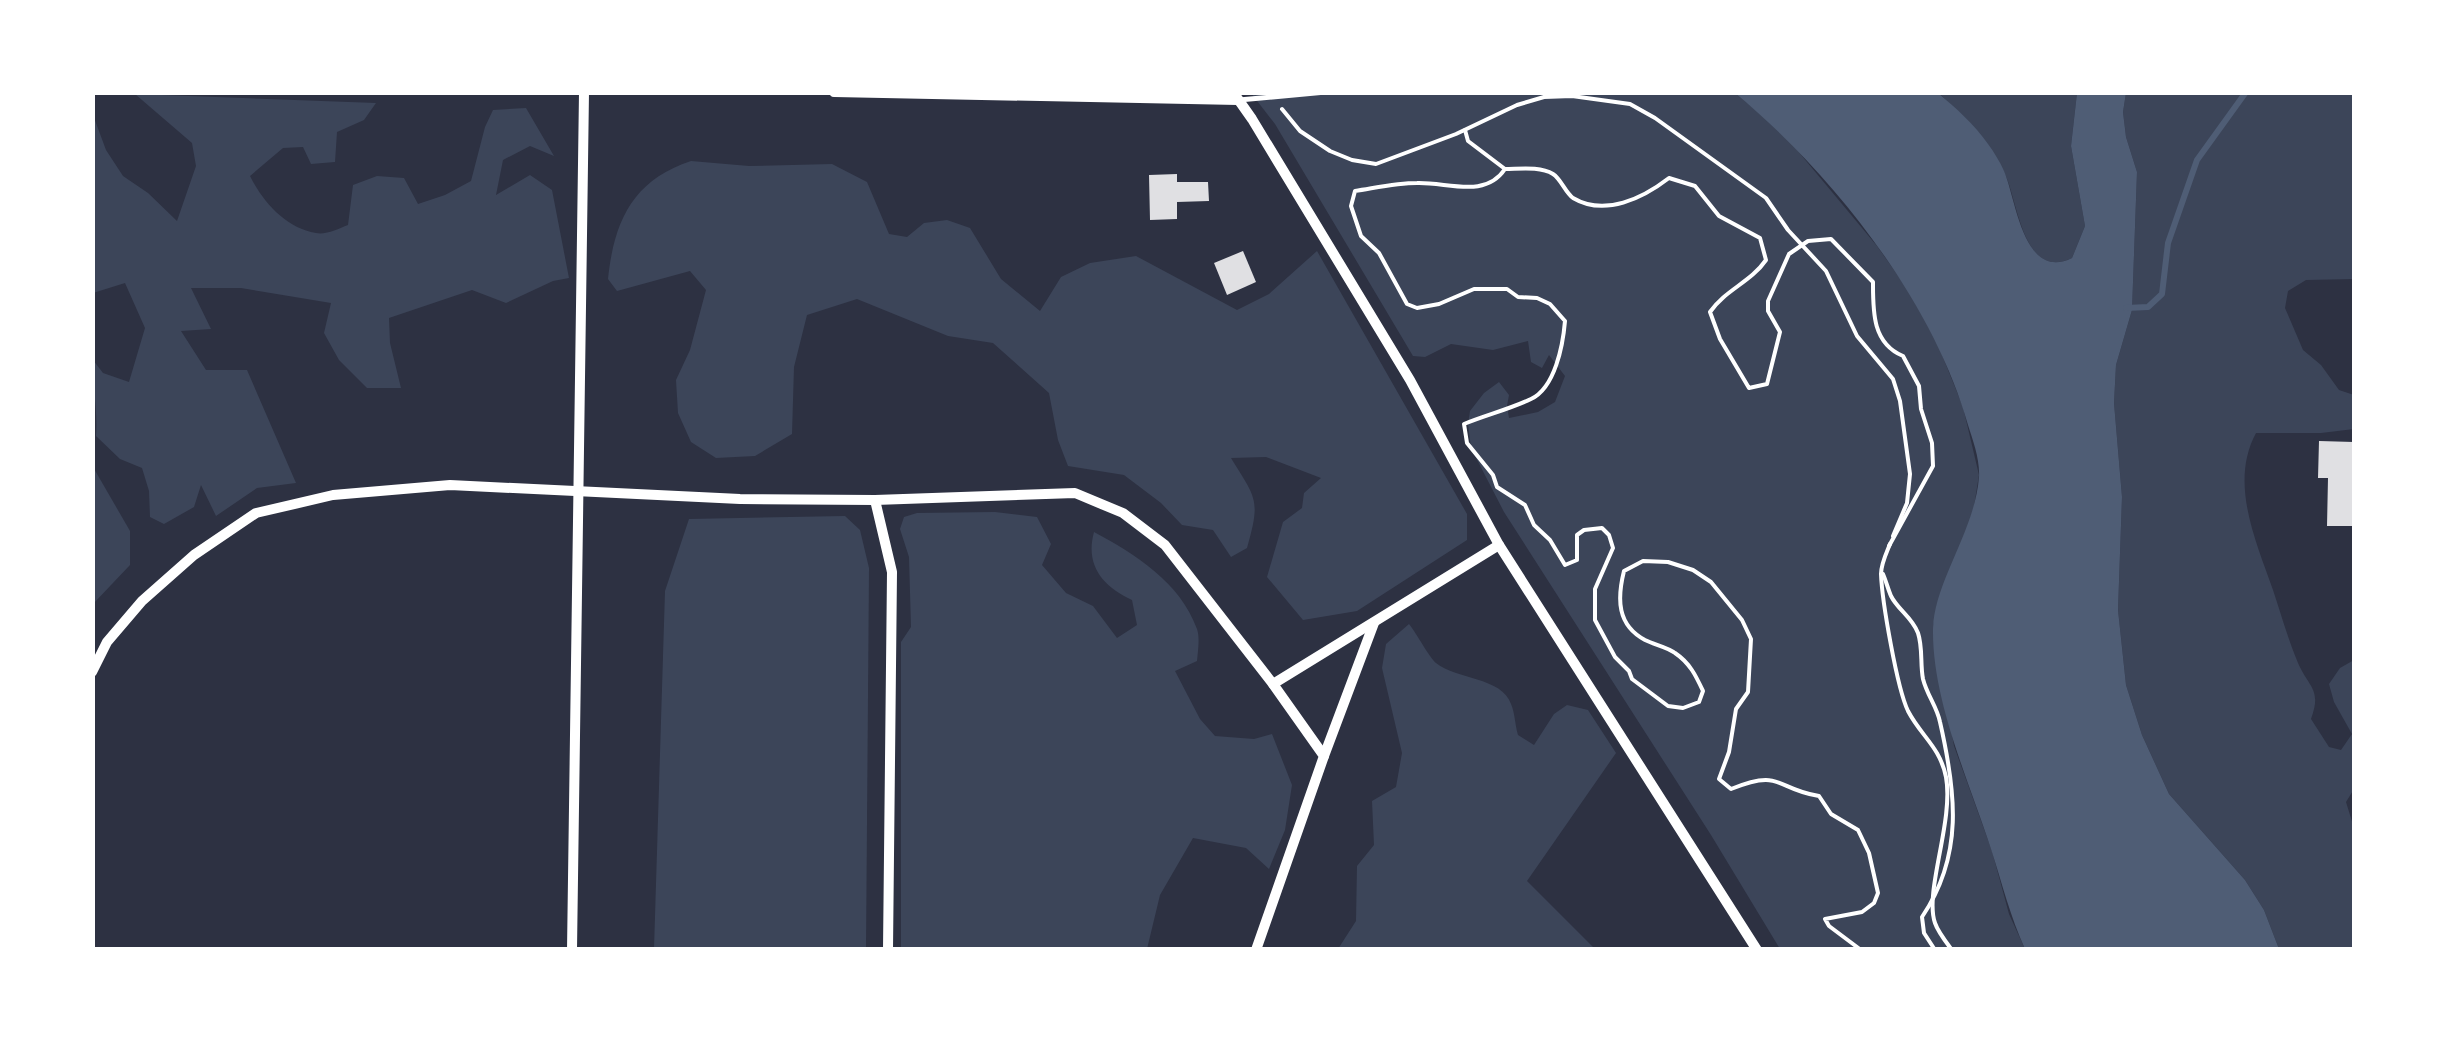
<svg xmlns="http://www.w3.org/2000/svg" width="2447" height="1042" viewBox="0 0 2447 1042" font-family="'Space Grotesk',sans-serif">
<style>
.green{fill:#3c4559}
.water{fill:#4f5d75}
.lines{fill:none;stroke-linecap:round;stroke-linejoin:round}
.stream{stroke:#4f5d75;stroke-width:6}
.building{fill:#e0e0e3}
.path{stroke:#fff;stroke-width:4}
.service{stroke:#fff;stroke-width:5}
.minor{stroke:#fff;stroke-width:10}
</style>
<rect width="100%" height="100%" fill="#2d3142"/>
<g class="green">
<path d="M1251 93H1735L1782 132 1877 246 1911 294 1934 335 1963 407 1979 475 1972 519 1938 605 1933 625 1954 746 1992 851 2009 914 2025 949H1780L1711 835 1504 512 1471 448 1468 424 1470 411 1484 393 1499 382 1509 395 1507 406 1509 418 1538 412 1555 402 1565 376 1549 355 1542 368 1531 362 1528 341 1493 350 1451 344 1425 357 1413 356 1275 124Z"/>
<path d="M1938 93H2077L2071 146 2085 226 2072 258C2022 282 2018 198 2004 172 1993 149 1957 108 1938 93Z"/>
<path d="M2126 93H2354V279L2306 280 2288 291 2285 308 2303 350 2321 365 2339 390 2354 395V429L2321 433H2256C2229 483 2256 541 2273 590 2281 614 2288 639 2298 663 2309 688 2322 689 2311 719L2329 747 2341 750 2352 734 2334 702 2329 684 2340 668 2354 660V789L2346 802 2354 828V949H2279L2264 910 2245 880 2169 794 2142 735 2126 685 2118 610 2122 497 2114 403 2116 365 2132 310 2137 172 2126 137 2123 112Z"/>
<path d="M135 94 376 103 364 120 337 132 335 162 311 164 303 147 283 148 250 176C263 202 286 228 316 233 326 235 338 229 348 225L353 185 377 176 404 178 418 204 445 195 471 181 485 127 493 110 526 108 554 156 530 146 503 160 496 195 530 175 552 190 569 278 553 281 506 303 472 290 389 318 390 343 401 388H367L339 360 324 333 331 303 241 288H191L211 329 181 331 206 370H247L296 483 257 488 216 516 201 485 194 507 164 524 150 517 149 491 142 468 120 459 96 436C98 409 92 386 93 360L103 373 129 382 145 328 125 283 93 293V115L106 150 123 176 148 193 177 221 196 166 192 143Z"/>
<path d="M691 161 749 166 832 164 867 182 889 234 907 237 924 223 947 220 970 228 1001 279 1040 311 1061 277 1090 263 1136 256 1237 310 1269 294 1317 251 1467 514V540L1357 611 1303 620 1267 577 1283 522 1302 508 1304 493 1321 478 1266 457 1231 458C1256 499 1261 499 1247 548L1231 557 1213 530 1182 525 1161 503 1124 475 1068 466 1058 440 1049 393 993 343 948 336 857 299 807 315 794 367 792 434 755 456 716 458 691 442 678 413 676 380 690 350 706 290 690 271 617 291 608 279C614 221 633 180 691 161Z"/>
<path d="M93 467 130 531V565L93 604Z"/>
<path d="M995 512 1037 517 1051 544 1042 565 1066 593 1093 606 1117 638 1137 625 1132 600C1102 586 1085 565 1094 532 1135 554 1180 582 1197 629 1200 638 1198 650 1197 661L1175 671 1200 719 1215 736 1254 739 1272 734 1292 785 1285 830 1269 869 1246 848 1193 838 1160 895 1147 949H901V642L911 627 909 557 900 529 904 517 917 513Z"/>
<path d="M845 516 860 530 869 568 866 949H654L665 591 689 519Z"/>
<path d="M1409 624C1417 634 1429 657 1436 663 1457 680 1502 677 1511 704 1515 713 1515 725 1518 735L1534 745 1554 714 1567 705 1588 710 1616 753 1527 881 1595 949H1338L1356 921 1357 866 1374 845 1372 801 1396 787 1402 753 1382 668 1386 644Z"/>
</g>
<path class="water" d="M1735 93H1938C1955 107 1975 125 1988 144 1994 152 2000 162 2004 171 2016 198 2023 282 2072 258L2085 226 2071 146 2077 93H2126L2123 112 2126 137 2137 172 2132 310 2116 365 2114 403 2122 497 2118 610 2126 685 2142 735 2169 794 2245 880 2264 910 2279 949H2025C2010 916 2002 883 1991 849 1969 781 1932 701 1933 629 1934 582 1975 531 1979 477 1980 459 1973 441 1968 425 1933 301 1833 174 1735 93Z"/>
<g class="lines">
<path class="stream" d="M2126 308 2148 307 2162 294 2168 243 2197 160 2246 92"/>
</g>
<g class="building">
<path d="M1177 174V182H1208L1209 201 1177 202V219L1150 220 1149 175Z"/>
<path d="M1243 251 1256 282 1227 295 1214 263Z"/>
<path d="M2319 441 2354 442V526H2327L2328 478H2318Z"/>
</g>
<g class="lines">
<g class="path">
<path d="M1282 109 1300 131 1330 151 1352 160 1376 164 1456 134 1517 105 1544 97 1572 96 1630 104 1655 118 1766 198 1788 230 1826 271 1857 336 1893 379 1900 401 1910 474 1907 503 1893 536"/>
<path d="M1465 130 1468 141 1505 169"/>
<path d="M1890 544C1886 554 1881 564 1881 574 1882 601 1897 688 1908 711 1921 736 1940 747 1946 777 1954 821 1924 892 1935 923 1938 932 1946 942 1952 950"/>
<path d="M1883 574C1886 581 1888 589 1891 596 1898 610 1912 617 1918 633 1923 648 1920 664 1923 679 1927 695 1937 707 1940 722 1956 792 1964 855 1922 917L1924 933 1935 950"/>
<path d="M1861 950 1829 926 1825 919 1862 912 1874 903 1878 893 1869 853 1858 830 1831 814 1819 796C1775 789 1782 768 1731 789L1719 779 1729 752 1736 709 1748 692 1751 639 1742 620 1711 582 1693 570 1668 562 1643 561 1624 571C1617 599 1617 625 1645 640 1655 645 1667 647 1675 653 1690 663 1696 676 1703 691L1699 702 1683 708 1668 706 1632 679 1629 671 1615 657 1595 620V589L1613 548 1609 535 1602 528 1584 530 1577 535V560L1565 565 1550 540 1534 525 1525 505 1497 487 1493 475 1467 443 1464 424C1486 415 1510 409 1531 399 1555 388 1563 345 1565 321L1550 304 1537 298 1518 297 1507 289H1474L1439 304 1417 308 1407 304 1379 253 1361 236 1351 206 1355 191C1375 188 1396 183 1417 183 1448 182 1485 199 1505 169 1519 169 1540 166 1553 174 1561 179 1565 192 1573 198 1605 217 1643 198 1669 178L1695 186 1719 216 1760 238 1766 260C1751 282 1725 290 1710 312L1720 339 1749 388 1767 384 1780 332 1768 311V301L1789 254 1808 241 1831 239 1873 282C1873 311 1872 343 1903 356L1919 386 1921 409 1932 443 1933 466 1889 546"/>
</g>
<path class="service" d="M1239 100 1326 92"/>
<g class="minor">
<path d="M834 92 1238 100"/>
<path d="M1233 92 1252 119 1410 380 1499 545 1757 950"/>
<path d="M875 500 892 572 888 950"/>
<path d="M92 672 107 642 142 601 194 555 256 513 333 495 450 485 740 499 875 500 1075 493 1123 513 1165 545 1273 684 1324 756 1256 950"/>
<path d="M1273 684 1499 545"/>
<path d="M1324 756 1374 623"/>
<path d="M572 950 584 92"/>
</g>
</g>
<rect width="2447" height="1042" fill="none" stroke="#ffffff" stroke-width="190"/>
</svg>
